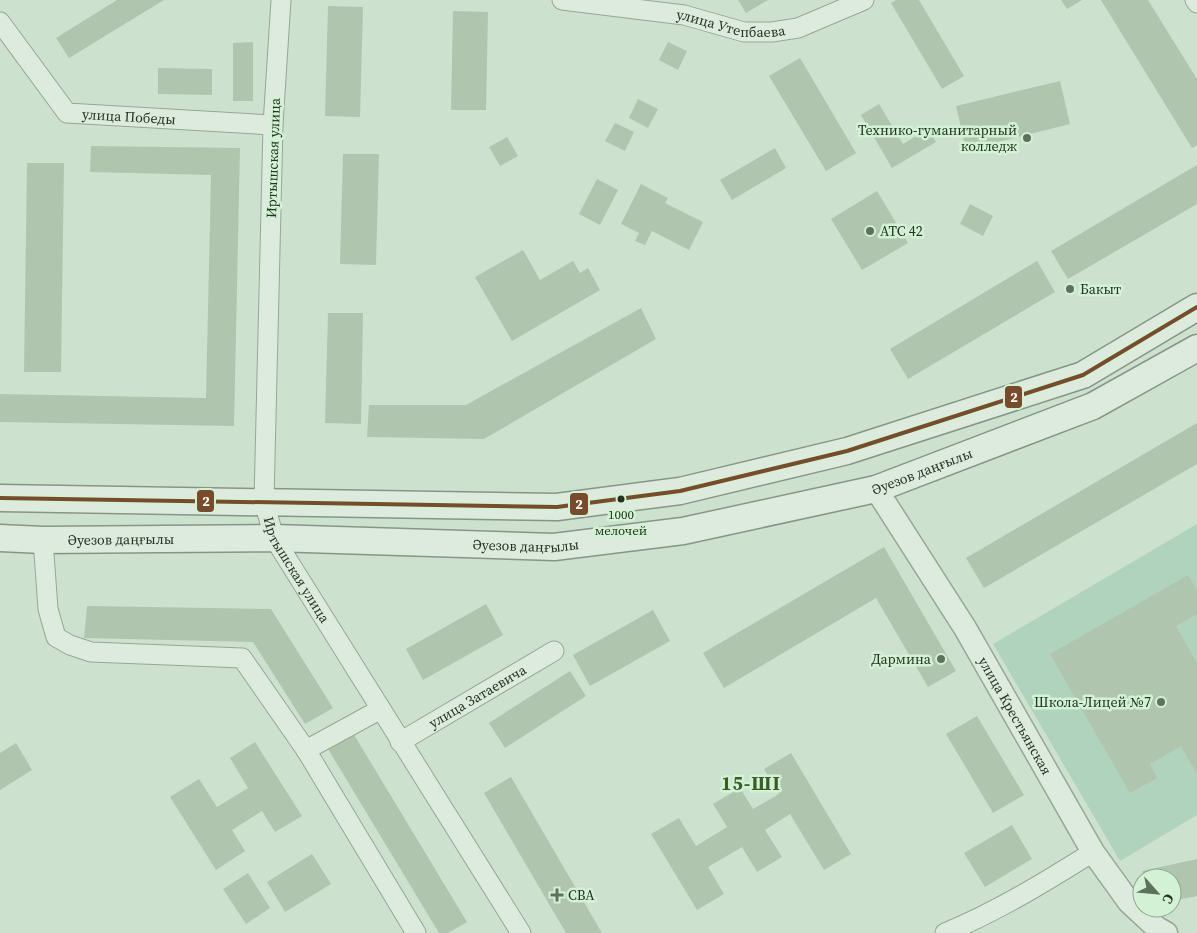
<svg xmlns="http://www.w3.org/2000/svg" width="1197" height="933" viewBox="0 0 1197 933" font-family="'Source Serif 4',serif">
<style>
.green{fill:#b0d3bd}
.building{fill:#b0c5ae}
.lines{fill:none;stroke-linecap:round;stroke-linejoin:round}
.minor-casing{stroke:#96a796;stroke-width:21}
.tertiary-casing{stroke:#96a796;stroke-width:25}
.secondary-casing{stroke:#869686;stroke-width:29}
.minor{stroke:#ddeade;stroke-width:19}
.tertiary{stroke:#ddeade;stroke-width:22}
.secondary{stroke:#ddeade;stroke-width:26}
.bus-1-casing{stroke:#d3f2d5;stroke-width:8}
.bus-1{stroke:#7a4b2a;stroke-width:4}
.poi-dot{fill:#5e715c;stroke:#d3f2d5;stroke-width:2}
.bus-dot{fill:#22341f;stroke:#d3f2d5;stroke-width:2}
.labels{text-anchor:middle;stroke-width:5;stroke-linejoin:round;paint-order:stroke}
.bus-label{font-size:13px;fill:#22341f;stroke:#d3f2d5}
.street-label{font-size:14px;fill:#22341f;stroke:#d3f2d5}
.poi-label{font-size:14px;fill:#22341f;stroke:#d3f2d5;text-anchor:end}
.district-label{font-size:19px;font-weight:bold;letter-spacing:1px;fill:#3b5c22;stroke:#d3f2d5}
.line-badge{stroke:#d3f2d5;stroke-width:2}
.badge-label{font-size:14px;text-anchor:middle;font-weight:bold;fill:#fff}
</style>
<rect width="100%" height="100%" fill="#cce2ce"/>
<path class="green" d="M1197 524V815L1120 861 993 644Z"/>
<g class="building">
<path d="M117 0H164L69 58 56 38Z"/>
<path d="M738 0H768L746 13Z"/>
<path d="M896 0H919L964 76 942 89 891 3Z"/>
<path d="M1061 0H1082L1067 9Z"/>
<path d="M1101 0H1148L1197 79V145L1192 148Z"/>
<path d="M328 6 363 7 360 117 325 116Z"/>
<path d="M453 11 488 12 486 110H451Z"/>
<path d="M253 42V101H233V43Z"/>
<path d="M668 42 687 51 678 70 659 60Z"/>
<path d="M800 58 856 153 826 171 769 76Z"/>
<path d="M158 68 212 69V95L158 94Z"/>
<path d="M1060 81 1070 124 966 150 956 106Z"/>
<path d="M638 99 658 109 648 128 629 118Z"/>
<path d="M879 104 903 144 928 129 936 142 892 168 861 115Z"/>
<path d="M615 123 634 132 625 151 605 141Z"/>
<path d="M507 137 518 156 500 166 489 147Z"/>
<path d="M91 146 240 148 234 426 0 422V394L206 398 211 175 90 172Z"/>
<path d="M775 148 786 168 732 200 720 180Z"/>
<path d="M343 154H379L376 265 340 264Z"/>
<path d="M27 163H64L61 372H24Z"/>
<path d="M1197 165V204L1068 279 1051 251Z"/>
<path d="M597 179 618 190 600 225 579 214Z"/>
<path d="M641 184 668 198 665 203 703 222 689 250 652 231 645 245 635 241 639 233 621 224Z"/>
<path d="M877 191 908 243 862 270 831 219Z"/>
<path d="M970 204 993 216 983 236 960 224Z"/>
<path d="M523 250 540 280 573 261 580 273 588 268 600 290 512 341 475 277Z"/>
<path d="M1037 261 1055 292 908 379 890 349Z"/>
<path d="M641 308 656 339 484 439 367 437 369 405H466Z"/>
<path d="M328 313H363L361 424 325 423Z"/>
<path d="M1197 423V464L984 588 966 558Z"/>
<path d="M884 547 956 671 928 687 876 598 724 688 703 653Z"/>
<path d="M1188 575 1197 590V614L1176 626 1197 663V774L1181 746 1150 764 1157 778 1130 793 1050 654Z"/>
<path d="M486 604 503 635 423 680 406 649Z"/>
<path d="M87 606 271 609 333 708 305 724 253 642 84 638Z"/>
<path d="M653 610 670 641 590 686 573 655Z"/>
<path d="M570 671 586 696 505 748 489 723Z"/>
<path d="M977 716 1024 795 993 813 946 734Z"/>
<path d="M353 733 467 922 448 933H439L328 749Z"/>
<path d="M255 742 302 816 275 832 262 811 232 830 245 851 216 870 170 797 199 779 217 807 248 788 230 758Z"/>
<path d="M16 743 32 770 0 790V753Z"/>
<path d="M791 753 851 854 824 870 790 814 765 830 782 857 757 872 742 847 708 867 724 894 697 910 651 834 679 818 696 846 727 827 713 804 740 788 753 809 779 794 764 769Z"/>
<path d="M511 777 602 933H566L484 793Z"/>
<path d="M1012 825 1032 859 985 887 964 853Z"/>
<path d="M312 854 331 884 285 912 267 882Z"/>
<path d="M1197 859V896L1172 901V878H1144L1142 871Z"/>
<path d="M248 873 270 908 246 924 223 889Z"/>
</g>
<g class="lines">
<defs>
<g id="minor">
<path id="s1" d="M281 0 273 125 264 501 274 538 521 933"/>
<path id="s2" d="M562 0 684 15 744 32H772L798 28 864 0"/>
<path d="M1195 0 1197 3"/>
<path id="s3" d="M0 22 67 113 273 125"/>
<path d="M43 540 48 609 56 637 70 645 91 652 242 658 306 750"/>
<path d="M381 709 306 750 416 933"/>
<path id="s4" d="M400 742 554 651"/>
<path d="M945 933C998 911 1045 882 1093 852"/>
</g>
<g id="tertiary">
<path id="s5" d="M876 489 965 628 1093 852 1129 902 1157 928 1166 933"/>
</g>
<g id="secondary">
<path d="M0 498 557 507 680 491 847 451 1083 375 1197 307"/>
<path id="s6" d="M0 538 43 540 274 538 554 547 683 531 876 489 1093 406 1197 348"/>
</g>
</defs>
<use href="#minor" class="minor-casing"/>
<use href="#tertiary" class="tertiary-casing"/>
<use href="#secondary" class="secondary-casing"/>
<use href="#minor" class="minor"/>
<use href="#tertiary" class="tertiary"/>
<use href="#secondary" class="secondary"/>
<defs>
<path id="bus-1" d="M0 498 557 507 680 491 847 451 1083 375 1197 307"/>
</defs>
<use href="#bus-1" class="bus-1-casing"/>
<use href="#bus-1" class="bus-1"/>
</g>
<g class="poi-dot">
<circle cx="1027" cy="138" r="5"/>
<circle cx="870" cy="231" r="5"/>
<circle cx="1070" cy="289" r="5"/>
<circle cx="941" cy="659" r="5"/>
<circle cx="1161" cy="702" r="5"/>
<path d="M554.5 887.5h5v5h5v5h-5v5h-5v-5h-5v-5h5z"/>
</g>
<circle class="bus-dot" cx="621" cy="499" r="4.5"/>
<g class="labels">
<g class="bus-label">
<text x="621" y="519">1000<tspan x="621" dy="16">мелочей</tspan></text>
</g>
<g class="street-label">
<text dy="5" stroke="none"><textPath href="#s2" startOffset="171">улица Утепбаева</textPath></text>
<text dy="5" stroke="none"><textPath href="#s3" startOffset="175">улица Победы</textPath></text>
<text transform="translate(273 158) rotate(-88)" y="5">Иртышская улица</text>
<text dy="5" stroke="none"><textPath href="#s6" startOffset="931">Әуезов даңғылы</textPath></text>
<text dy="5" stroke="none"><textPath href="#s6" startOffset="121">Әуезов даңғылы</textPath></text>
<text dy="5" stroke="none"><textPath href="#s6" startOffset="526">Әуезов даңғылы</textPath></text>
<text dy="5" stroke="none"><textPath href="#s1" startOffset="578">Иртышская улица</textPath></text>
<text dy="5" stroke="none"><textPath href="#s4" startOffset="90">улица Затаевича</textPath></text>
<text dy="5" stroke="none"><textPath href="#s5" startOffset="266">улица Крестьянская</textPath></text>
</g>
<g class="poi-label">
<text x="1017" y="135">Технико-гуманитарный<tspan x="1017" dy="16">колледж</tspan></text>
<text x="880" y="236" text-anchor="start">АТС 42</text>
<text x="1080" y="294" text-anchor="start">Бакыт</text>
<text x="931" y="664">Дармина</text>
<text x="1151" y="707">Школа-Лицей №7</text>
<text x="568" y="900" text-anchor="start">СВА</text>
</g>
<g class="district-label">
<text x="751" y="790">15-ШІ</text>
</g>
</g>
<g class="line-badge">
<rect x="1004" y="385" width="19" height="24" rx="5" fill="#7a4b2a"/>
<rect x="196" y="489" width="19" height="24" rx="5" fill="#7a4b2a"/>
<rect x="569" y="492" width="20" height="24" rx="5" fill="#7a4b2a"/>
</g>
<g class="badge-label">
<text x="1014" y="402">2</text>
<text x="206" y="506">2</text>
<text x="579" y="509">2</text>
</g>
<g transform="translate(1157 893) rotate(117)"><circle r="24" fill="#d3f2d5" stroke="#8ca68c"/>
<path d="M0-4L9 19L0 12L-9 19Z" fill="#5e715c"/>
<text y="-8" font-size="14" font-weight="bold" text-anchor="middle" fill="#22341f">С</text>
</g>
</svg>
